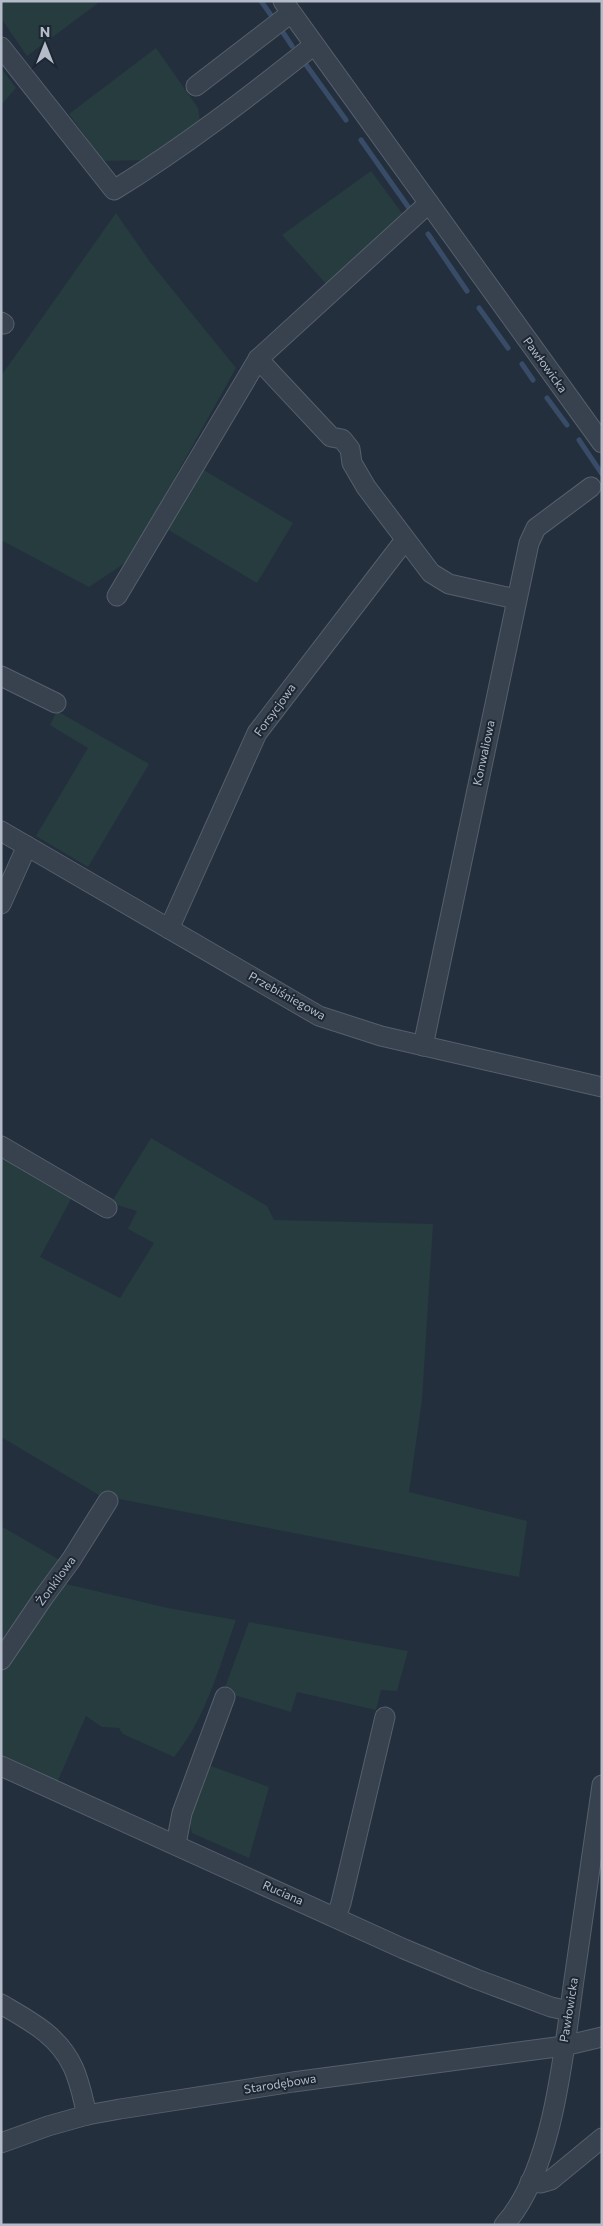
<svg xmlns="http://www.w3.org/2000/svg" width="603" height="2226" viewBox="0 0 603 2226" font-family="Commissioner,sans-serif">
<style>
.green{fill:#263c3f}
.lines{fill:none;stroke-linecap:round;stroke-linejoin:round}
.stream{stroke:#394c67;stroke-width:5}
.minor-casing{stroke:#565f6c;stroke-width:21}
.minor{stroke:#38414e;stroke-width:19}
.labels{text-anchor:middle;stroke-width:4;stroke-linejoin:round;paint-order:stroke}
.street-label{font-size:12px;fill:#b4bcc9;stroke:#1d2633}
</style>
<rect width="100%" height="100%" fill="#242f3e"/>
<g class="green">
<path d="M1 1H101L27 56 1 18Z"/>
<path d="M156 48 198 108 200 121 148 160 103 161 69 114Z"/>
<path d="M1 68 16 88 1 105Z"/>
<path d="M371 171 404 216 328 286 282 235Z"/>
<path d="M116 213 150 262 236 368 128 561 89 587 1 540V376Z"/>
<path d="M202 469 293 523 257 583 167 529Z"/>
<path d="M57 711 149 764 88 867 36 836 88 748 50 725Z"/>
<path d="M151 1138 267 1206 274 1220 433 1224 422 1400 409 1492 527 1521 519 1577 99 1495 1 1437V1155L72 1197 40 1257 120 1298 154 1243 128 1229 137 1211 111 1203Z"/>
<path d="M1 1526 63 1562 1 1649Z"/>
<path d="M66 1584 168 1608 236 1620C219 1667 206 1718 174 1757L123 1734 119 1728 102 1727 86 1716 56 1785 1 1759V1669Z"/>
<path d="M249 1622 408 1651 397 1691 381 1690 376 1710 297 1692 291 1712 234 1695 224 1690Z"/>
<path d="M208 1765 269 1787 249 1858 192 1833 188 1817Z"/>
</g>
<g class="lines">
<g class="stream">
<path d="M261 1 273 18"/>
<path d="M282 31 292 46"/>
<path d="M304 62 346 120"/>
<path d="M361 140 409 208"/>
<path d="M428 234 467 291"/>
<path d="M479 308 508 348"/>
<path d="M522 364 533 380"/>
<path d="M547 398 567 425"/>
<path d="M579 440 602 474"/>
</g>
<defs>
<g id="minor">
<path d="M283 1 602 443"/>
<path d="M1 47 114 190C184 147 250 96 314 45"/>
<path d="M196 86 291 13"/>
<path d="M1 322 4 324"/>
<path d="M258 359 331 437 342 439 350 449 352 463 366 487 431 573 449 584 516 599"/>
<path d="M117 596 258 359 429 203"/>
<path d="M1 676 56 703"/>
<path d="M1 831 319 1016 381 1036 602 1087"/>
<path d="M1 904 27 846"/>
<path d="M169 929 257 733 405 540"/>
<path d="M423 1046 529 543 536 528 591 487"/>
<path d="M1 1146 107 1208"/>
<path d="M1 1660 43 1598 71 1560 108 1501"/>
<path d="M1 1766 404 1949 476 1979 551 2007 569 2011"/>
<path d="M176 1844 182 1813 225 1697"/>
<path d="M336 1917 341 1903 385 1717"/>
<path d="M1 2004C30 2021 58 2035 73 2067 80 2082 83 2099 87 2115"/>
<path d="M1 2143 48 2126 87 2115 120 2109 293 2082 564 2046 602 2037"/>
<path d="M530 2182 541 2183 551 2180 602 2138"/>
<path d="M504 2225C555 2169 564 2046 575 1973 584 1910 593 1848 602 1785"/>
</g>
</defs>
<use href="#minor" class="minor-casing"/>
<use href="#minor" class="minor"/>
</g>
<g class="labels">
<g class="street-label">
<text transform="translate(545 365) rotate(54)" y="4">Pawłowicka</text>
<text transform="translate(275 710) rotate(-54)" y="4">Forsycjowa</text>
<text transform="translate(484 753) rotate(-78)" y="4">Konwaliowa</text>
<text transform="translate(287 996) rotate(29)" y="4">Przebiśniegowa</text>
<text transform="translate(56 1581) rotate(-54)" y="4">Żonkilowa</text>
<text transform="translate(283 1893) rotate(24)" y="4">Ruciana</text>
<text transform="translate(569 2010) rotate(-81)" y="4">Pawłowicka</text>
<text transform="translate(280 2084) rotate(-9)" y="4">Starodębowa</text>
</g>
</g>
<rect width="603" height="2226" fill="none" stroke="#b4bcc9" stroke-width="5"/>
<g transform="translate(45 45)" stroke="#1d2633" stroke-width="4" paint-order="stroke">
<path d="M0-4L9 19L0 12L-9 19Z" fill="#b4bcc9"/>
<text y="-8" font-size="14" font-weight="bold" text-anchor="middle" fill="#b4bcc9">N</text>
</g>
</svg>
